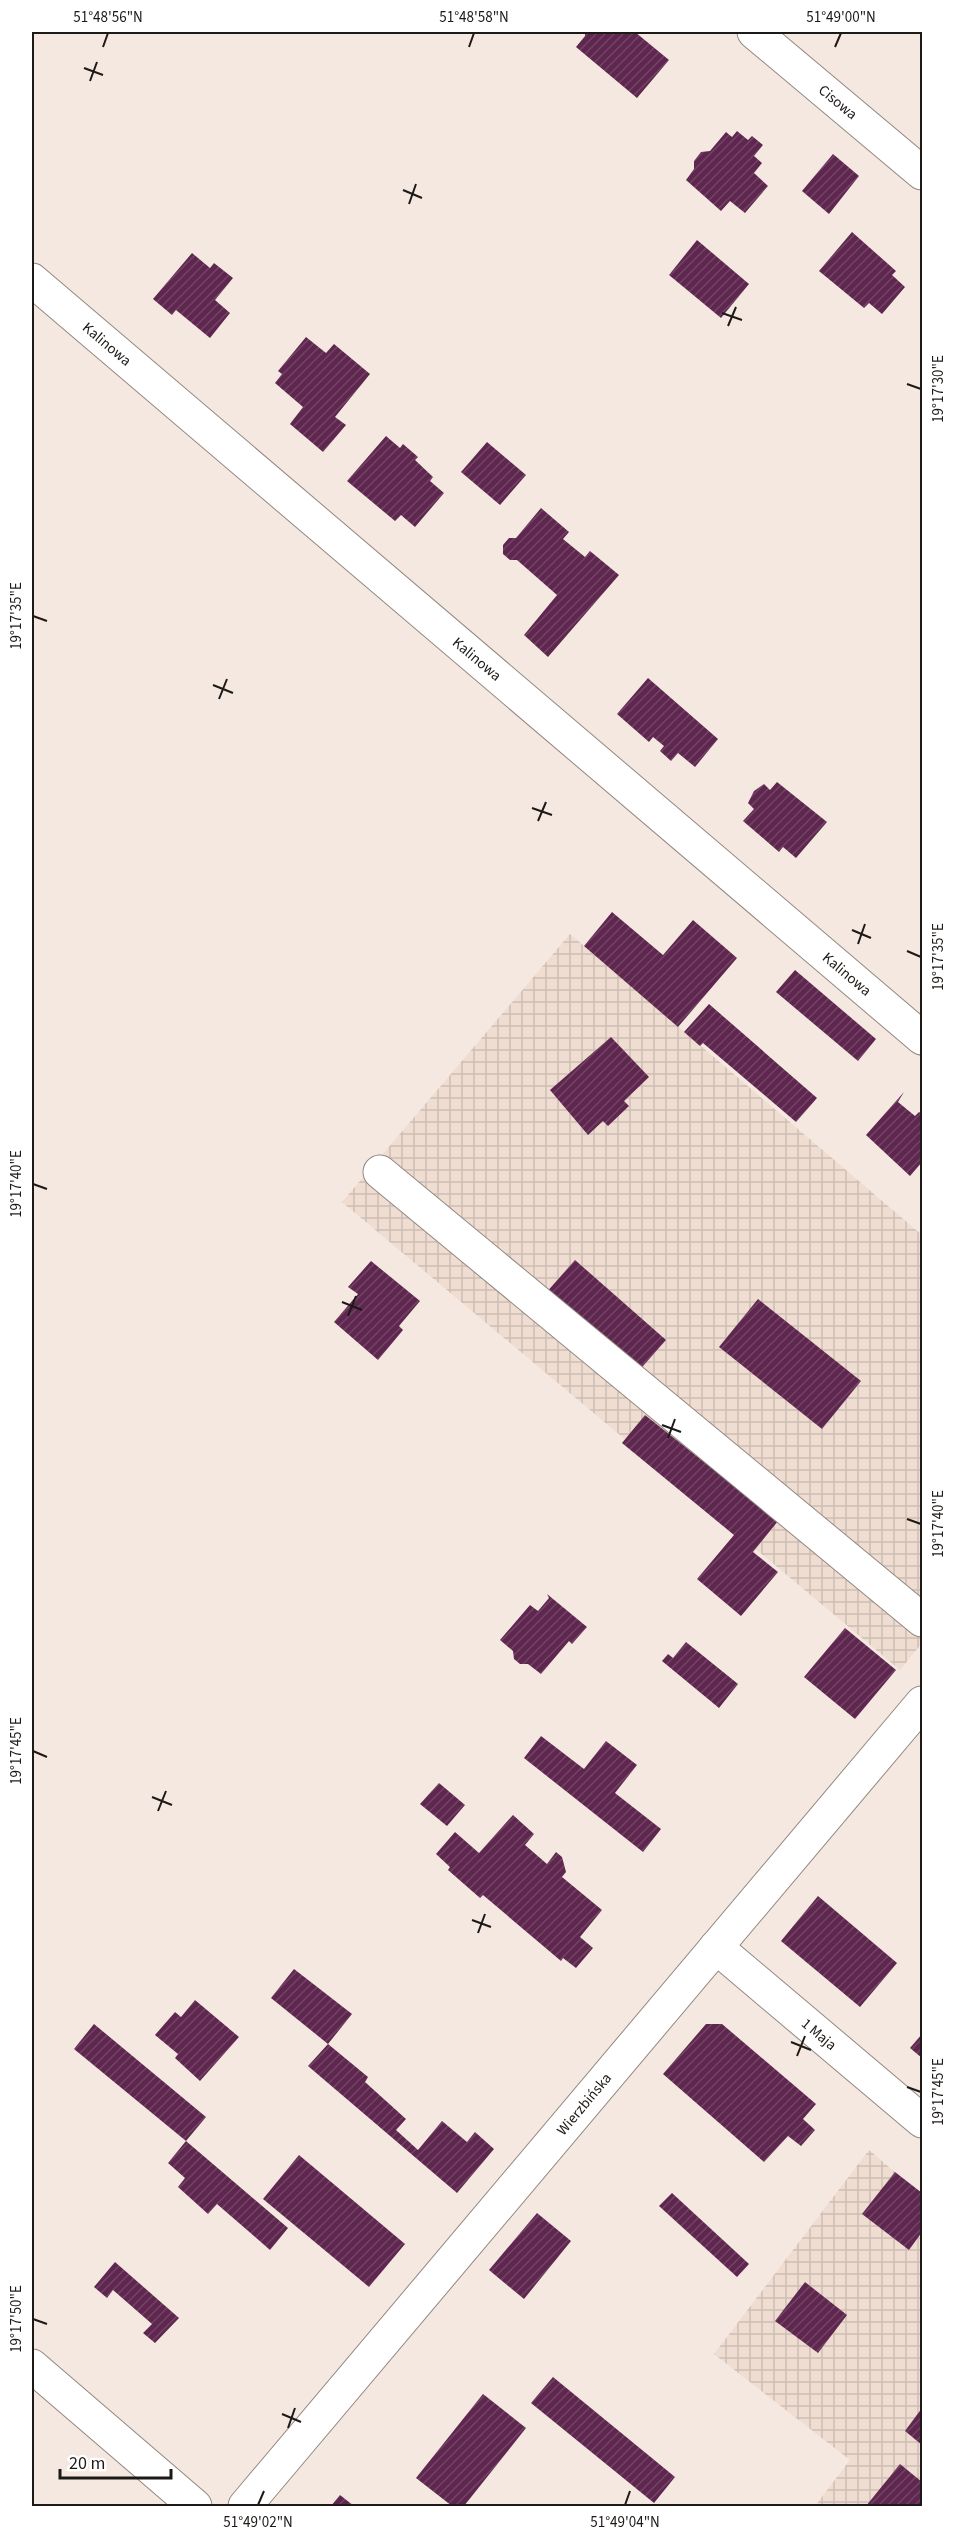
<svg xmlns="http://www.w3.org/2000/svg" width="954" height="2538" viewBox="0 0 954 2538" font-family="'Source Sans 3',sans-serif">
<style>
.industrial{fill:url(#industrial-grid)}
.building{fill:url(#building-hatch)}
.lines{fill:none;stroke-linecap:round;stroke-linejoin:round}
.minor-casing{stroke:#938881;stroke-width:35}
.minor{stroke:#fff;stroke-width:33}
.ticks{fill:none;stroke:#1d1916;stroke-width:2}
.labels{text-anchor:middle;stroke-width:6;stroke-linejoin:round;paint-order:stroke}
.street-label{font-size:15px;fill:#1d1916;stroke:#fff}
.neatline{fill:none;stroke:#1d1916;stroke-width:2}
.ticks-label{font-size:15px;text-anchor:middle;fill:#1d1916}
</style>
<defs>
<pattern id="industrial-grid" width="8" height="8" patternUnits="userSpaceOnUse" patternTransform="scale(1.5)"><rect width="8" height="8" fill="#f0ddd1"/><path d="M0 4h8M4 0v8" fill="none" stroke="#cdbdb3"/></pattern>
<pattern id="building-hatch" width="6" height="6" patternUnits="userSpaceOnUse" patternTransform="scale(1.5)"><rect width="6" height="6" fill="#5f274f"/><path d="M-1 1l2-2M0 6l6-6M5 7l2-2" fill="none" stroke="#714464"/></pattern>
</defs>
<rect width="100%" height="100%" fill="#f4e8e1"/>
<g class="industrial">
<path d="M570 934 922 1235V1643L900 1670 342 1202Z"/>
<path d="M869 2150 922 2195V2506H815L850 2460 714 2354Z"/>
</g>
<g class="building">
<path d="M585 32H635L669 60 637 98 576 47 585 36Z"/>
<path d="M737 131 748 140 752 136 763 145 754 156 762 163 754 173 768 186 745 213 730 201 721 211 686 180 694 169V161L701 152 710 151 726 132 732 137Z"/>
<path d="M833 154 859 176 829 214 802 191Z"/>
<path d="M852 232 896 271 892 275 905 287 882 314 869 303 864 308 819 271Z"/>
<path d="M697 240 749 284 721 318 669 275Z"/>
<path d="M192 253 210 268 214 263 233 278 215 300 230 313 210 338 176 310 172 315 153 299Z"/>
<path d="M306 337 326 353 334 344 370 374 335 417 346 425 323 452 290 424 303 407 275 383 282 374 278 371Z"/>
<path d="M386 436 400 448 403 444 418 457 415 460 433 477 430 481 444 493 415 527 401 515 395 521 347 481Z"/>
<path d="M487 442 526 475 500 505 461 472Z"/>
<path d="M541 508 569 532 563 539 585 557 590 551 619 575 548 657 524 635 557 595 517 560H510L503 554V545L509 538H516Z"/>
<path d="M648 678 718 739 695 767 678 753 671 761 660 751 664 746 653 737 649 742 617 714Z"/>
<path d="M777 782 827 822 796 858 783 847 779 852 743 821 754 809 748 803 754 791 764 784 770 790Z"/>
<path d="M612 912 663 955 693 920 737 958 678 1027 584 946Z"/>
<path d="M795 970 876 1039 858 1061 776 992Z"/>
<path d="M709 1004 817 1098 796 1122 703 1043 700 1046 684 1032Z"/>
<path d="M611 1037 649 1077 624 1101 629 1106 608 1126 603 1121 588 1135 550 1090Z"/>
<path d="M904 1092 898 1102 915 1116 919 1112 922 1114V1162L910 1176 866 1135Z"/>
<path d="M575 1260 666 1340 636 1374 545 1294Z"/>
<path d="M371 1261 420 1301 399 1326 403 1330 378 1360 334 1322 358 1294 348 1287Z"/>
<path d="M758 1299 861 1381 822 1429 719 1347Z"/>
<path d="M645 1415 778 1521 753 1552 778 1572 741 1616 697 1579 734 1535 622 1443Z"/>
<path d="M547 1594 587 1627 572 1644 569 1641 541 1674 528 1664H520L514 1659 513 1651 500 1640 530 1605 538 1611 549 1598Z"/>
<path d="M845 1628 896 1670 855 1719 804 1677Z"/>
<path d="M686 1642 738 1684 719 1708 662 1661 668 1654 673 1658Z"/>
<path d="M541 1736 584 1769 606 1741 637 1765 615 1793 661 1829 643 1852 524 1758Z"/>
<path d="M439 1783 465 1805 447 1826 420 1804Z"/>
<path d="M513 1815 534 1834 525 1845 547 1864 556 1852 562 1857 566 1872 562 1877 602 1910 580 1937 593 1948 576 1968 563 1958 561 1961 483 1895 480 1898 448 1870 450 1867 436 1854 455 1832 479 1853Z"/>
<path d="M818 1896 897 1963 860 2007 781 1941Z"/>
<path d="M294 1969 352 2014 328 2044 271 1998Z"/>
<path d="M195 2000 239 2037 200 2081 175 2058 178 2054 155 2035 175 2012 181 2017Z"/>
<path d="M94 2024 206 2117 186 2141 74 2049Z"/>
<path d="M706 2024H722L816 2104 803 2119 815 2130 801 2146 788 2136 764 2162 663 2074Z"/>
<path d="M922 2034V2058L910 2048Z"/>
<path d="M328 2044 368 2077 365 2082 406 2119 396 2130 418 2150 442 2121 467 2142 475 2132 494 2149 457 2193 308 2066Z"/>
<path d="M186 2141 288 2228 270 2250 217 2204 208 2214 178 2187 185 2178 168 2163Z"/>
<path d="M299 2155 405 2244 369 2287 263 2199Z"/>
<path d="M895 2172 922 2193V2232L909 2250 862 2214Z"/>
<path d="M672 2193 749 2264 737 2277 659 2206Z"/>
<path d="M537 2213 571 2241 524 2299 489 2270Z"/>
<path d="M115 2262 179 2318 155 2343 143 2333 152 2324 113 2290 107 2298 94 2287Z"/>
<path d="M805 2282 847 2315 818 2353 775 2321Z"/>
<path d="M553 2377 675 2477 654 2503 531 2403Z"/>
<path d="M483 2394 526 2428 464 2506H452L416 2478Z"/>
<path d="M922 2408V2445L905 2431Z"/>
<path d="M900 2464 922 2482V2506H866Z"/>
<path d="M340 2495 354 2506H331Z"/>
</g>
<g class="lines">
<defs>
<g id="minor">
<path d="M754 32 922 173"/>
<path d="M32 280 922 1038"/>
<path d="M380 1172 922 1620"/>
<path d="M716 1947 922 2121"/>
<path d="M32 2366 195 2506"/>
<path d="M245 2506 922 1703"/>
</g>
</defs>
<use href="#minor" class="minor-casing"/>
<use href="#minor" class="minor"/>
</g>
<path class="ticks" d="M103 47 108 33M469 47 474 33M835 47 841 33M84 68 103 75M90 81 97 62M403 190 422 198M409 204 416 184M722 313 742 320M728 326 736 307M907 384 921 389M33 616 47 621M213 685 233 693M219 699 227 679M532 808 552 815M538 821 546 802M852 930 871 938M858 944 865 924M907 951 921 957M33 1184 47 1189M342 1302 362 1310M348 1316 356 1296M662 1425 681 1432M668 1438 675 1419M907 1519 921 1524M33 1751 47 1757M152 1797 172 1805M158 1811 166 1791M472 1920 491 1927M478 1933 485 1914M791 2042 811 2050M797 2056 805 2036M907 2087 921 2092M33 2319 47 2324M282 2414 301 2422M288 2428 295 2408M258 2505 264 2491M625 2505 630 2491"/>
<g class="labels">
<g class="street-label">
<text transform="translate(838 102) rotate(40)" y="5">Cisowa</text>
<text transform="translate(107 344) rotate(40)" y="5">Kalinowa</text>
<text transform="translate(477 659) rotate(40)" y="5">Kalinowa</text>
<text transform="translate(847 974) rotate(40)" y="5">Kalinowa</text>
<text transform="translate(819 2034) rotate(40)" y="5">1 Maja</text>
<text transform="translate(584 2104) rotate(-50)" y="5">Wierzbińska</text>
</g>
</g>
<rect width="954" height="2538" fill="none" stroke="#ffffff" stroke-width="66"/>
<path d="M60 2469v9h111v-9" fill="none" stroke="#1d1916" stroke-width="3"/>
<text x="69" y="2469" font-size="18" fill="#1d1916" stroke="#ffffff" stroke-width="4.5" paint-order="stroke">20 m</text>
<rect x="33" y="33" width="888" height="2472" class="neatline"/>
<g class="ticks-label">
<text x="108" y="22">51°48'56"N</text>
<text x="474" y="22">51°48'58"N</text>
<text x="841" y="22">51°49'00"N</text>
<text transform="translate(938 389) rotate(-90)" y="5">19°17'30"E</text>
<text transform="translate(16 616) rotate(-90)" y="5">19°17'35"E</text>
<text transform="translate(938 957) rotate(-90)" y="5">19°17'35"E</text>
<text transform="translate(16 1184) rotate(-90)" y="5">19°17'40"E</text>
<text transform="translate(938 1524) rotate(-90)" y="5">19°17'40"E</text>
<text transform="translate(16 1751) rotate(-90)" y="5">19°17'45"E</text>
<text transform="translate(938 2092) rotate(-90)" y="5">19°17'45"E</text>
<text transform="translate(16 2319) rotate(-90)" y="5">19°17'50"E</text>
<text x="258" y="2527">51°49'02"N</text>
<text x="625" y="2527">51°49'04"N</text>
</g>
</svg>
